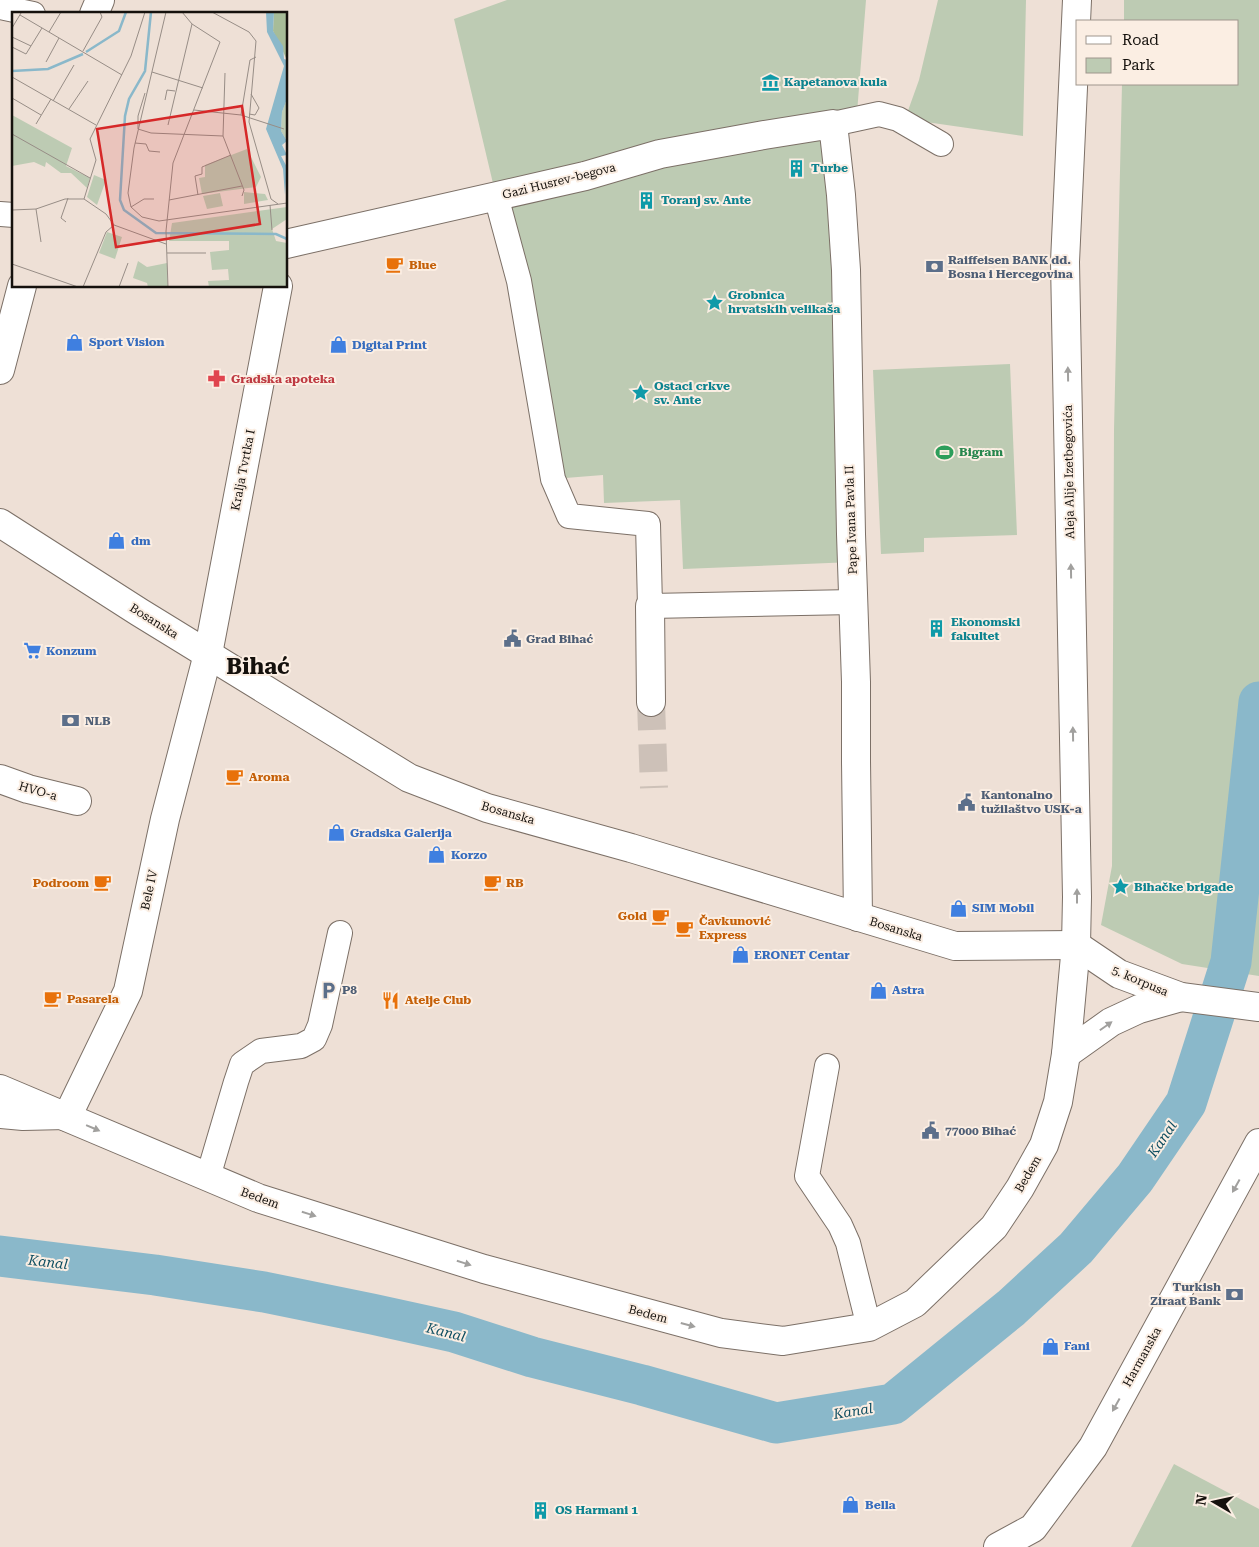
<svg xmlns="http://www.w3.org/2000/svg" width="1259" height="1547" viewBox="0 0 1259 1547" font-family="'Roboto Serif',serif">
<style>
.green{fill:#bdcbb3}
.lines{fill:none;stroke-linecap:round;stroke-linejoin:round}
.canal{stroke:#8ab8ca;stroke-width:41}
.pedestrian-tunnel{stroke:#cdc1b8;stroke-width:28;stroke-dasharray:28 14;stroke-linecap:butt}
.service-casing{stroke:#7c7067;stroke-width:26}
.pedestrian-casing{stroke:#7c7067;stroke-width:30}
.minor-casing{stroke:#7c7067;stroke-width:30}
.tertiary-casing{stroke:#7c7067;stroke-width:30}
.secondary-casing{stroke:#7c7067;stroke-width:30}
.service{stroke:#fff;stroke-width:24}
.pedestrian{stroke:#fff;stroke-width:28}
.minor{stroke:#fff;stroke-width:28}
.tertiary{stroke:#fff;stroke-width:28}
.secondary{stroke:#fff;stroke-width:28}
.oneway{fill:#a1a09e}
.labels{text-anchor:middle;stroke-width:4;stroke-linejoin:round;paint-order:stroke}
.culture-label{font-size:12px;font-weight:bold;fill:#0d838f;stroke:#fbeee3;text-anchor:start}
.street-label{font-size:12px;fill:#15110d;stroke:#fbeee3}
.service-label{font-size:12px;font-weight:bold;fill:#4e5e75;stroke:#fbeee3;text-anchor:start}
.food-label{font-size:12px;font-weight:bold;fill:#c56008;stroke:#fbeee3;text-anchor:start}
.shop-label{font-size:12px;font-weight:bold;fill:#366cbe;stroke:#fbeee3;text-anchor:start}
.health-label{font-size:12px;font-weight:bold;fill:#be3a42;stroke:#fbeee3;text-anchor:start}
.leisure-label{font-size:12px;font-weight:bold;fill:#27864d;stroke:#fbeee3;text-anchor:start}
.water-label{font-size:14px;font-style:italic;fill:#0d4d60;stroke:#fbeee3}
.town-label{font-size:22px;font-weight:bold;fill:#15110d;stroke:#fbeee3}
.inset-river{fill:none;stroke:#8ab8ca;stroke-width:2.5}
.inset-road{fill:none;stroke:#978d86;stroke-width:1}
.view{fill:#d62828;fill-opacity:0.15;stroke:#d62828;stroke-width:2.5}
.inset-edge{fill:none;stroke:#15110d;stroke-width:2.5}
</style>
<rect width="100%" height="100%" fill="#eee0d6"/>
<g class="green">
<path d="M507 0H866L857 113 833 125 853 562 683 569 680 500 604 503 603 475 553 479 496 196 454 19Z"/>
<path d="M938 0H1026L1023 136 905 119 919 80Z"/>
<path d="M1124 0H1259V976L1182 964 1101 925 1112 866 1114 430 1122 84H1238V21H1124Z"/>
<path d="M1010 364 1017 535 924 538V552L881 554 873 370Z"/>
<path d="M1174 1464 1259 1509V1547H1131Z"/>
</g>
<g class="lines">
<path class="canal" d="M0 1256 155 1275 264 1292 372 1314 454 1332 532 1357 642 1385 776 1423 893 1404 1011 1308 1076 1248 1135 1178 1186 1103 1231 962 1259 702"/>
<path class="pedestrian-tunnel" d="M651 702 654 788"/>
<defs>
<g id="service">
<path d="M0 7 33 14"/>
<path d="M833 124 879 114 898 119 941 144"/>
<path d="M496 196 519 281 553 479 569 516 648 524 650 606 854 602"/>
<path d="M0 214 14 215"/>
<path d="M827 1066 807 1176 840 1225 848 1243 869 1327"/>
<path d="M0 1116 23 1118 66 1117"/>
<path d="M208 1177 236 1082 242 1064 261 1051 301 1046 314 1039 320 1025 340 933"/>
</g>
<g id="pedestrian">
<path d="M0 370 22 286"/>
<path d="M0 523 139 612 409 778 487 808 631 848 955 946 1076 945"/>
<path d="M650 606 651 702"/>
<path d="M856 761 858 917"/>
<path d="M67 1117 128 991 165 819 208 654 278 286"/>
</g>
<g id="minor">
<path d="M94 14 100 0"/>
<path d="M286 244 585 176 660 154 764 135 833 124 841 195 846 270 851 534 856 682V761"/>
<path d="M0 779 28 789 77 801"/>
<path d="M998 1547 1033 1528 1093 1447 1259 1143"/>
</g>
<g id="tertiary">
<path d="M1076 945 1119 974 1181 997 1259 1007"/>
<path d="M1066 1054 1111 1022 1139 1009 1181 997"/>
</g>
<path id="secondary" d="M0 1089 258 1198 484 1269 721 1333 783 1341 869 1327 915 1303 994 1227 1020 1188 1044 1145 1058 1102 1066 1054 1076 945 1077 897 1065 262 1077 0"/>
</defs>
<use href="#service" class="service-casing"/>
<use href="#pedestrian" class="pedestrian-casing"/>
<use href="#minor" class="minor-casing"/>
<use href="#tertiary" class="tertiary-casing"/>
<use href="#secondary" class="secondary-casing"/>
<use href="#service" class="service"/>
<use href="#pedestrian" class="pedestrian"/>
<use href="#minor" class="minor"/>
<use href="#tertiary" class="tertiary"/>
<use href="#secondary" class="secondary"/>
</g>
<defs><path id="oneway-solid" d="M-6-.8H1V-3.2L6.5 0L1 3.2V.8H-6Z" transform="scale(1.25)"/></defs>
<g class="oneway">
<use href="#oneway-solid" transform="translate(1068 374) rotate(-91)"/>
<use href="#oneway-solid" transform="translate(1071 571) rotate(-91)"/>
<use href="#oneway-solid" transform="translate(1073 734) rotate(-91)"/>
<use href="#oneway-solid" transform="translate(1077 896) rotate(-90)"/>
<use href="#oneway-solid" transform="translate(1106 1026) rotate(-35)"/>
<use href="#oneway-solid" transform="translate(93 1128) rotate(23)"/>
<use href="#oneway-solid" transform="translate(1236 1186) rotate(119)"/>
<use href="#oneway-solid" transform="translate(309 1214) rotate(17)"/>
<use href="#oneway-solid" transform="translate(464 1263) rotate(17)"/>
<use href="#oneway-solid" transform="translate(688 1325) rotate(15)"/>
<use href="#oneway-solid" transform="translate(1116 1405) rotate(119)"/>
</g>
<defs>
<symbol id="museum-bare" viewBox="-9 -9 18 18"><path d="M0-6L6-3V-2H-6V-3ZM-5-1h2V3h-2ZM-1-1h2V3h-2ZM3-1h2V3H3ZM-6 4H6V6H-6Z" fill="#0f9aa8" stroke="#fbeee3" stroke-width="2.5" paint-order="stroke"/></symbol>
<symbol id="building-bare" viewBox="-9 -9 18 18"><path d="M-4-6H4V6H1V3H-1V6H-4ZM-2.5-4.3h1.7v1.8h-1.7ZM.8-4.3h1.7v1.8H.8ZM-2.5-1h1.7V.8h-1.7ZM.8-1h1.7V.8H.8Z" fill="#0f9aa8" stroke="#fbeee3" stroke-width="2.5" paint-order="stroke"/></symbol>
<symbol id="cafe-bare" viewBox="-9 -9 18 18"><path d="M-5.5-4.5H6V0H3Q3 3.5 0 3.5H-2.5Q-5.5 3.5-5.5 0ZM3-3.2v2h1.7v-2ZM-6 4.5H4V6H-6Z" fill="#e8710a" stroke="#fbeee3" stroke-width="2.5" paint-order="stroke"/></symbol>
<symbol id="bank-bare" viewBox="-9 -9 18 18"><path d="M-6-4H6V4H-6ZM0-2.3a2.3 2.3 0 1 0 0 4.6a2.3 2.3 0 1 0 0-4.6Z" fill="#5c6f8a" stroke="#fbeee3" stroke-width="2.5" paint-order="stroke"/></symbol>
<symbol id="sight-bare" viewBox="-9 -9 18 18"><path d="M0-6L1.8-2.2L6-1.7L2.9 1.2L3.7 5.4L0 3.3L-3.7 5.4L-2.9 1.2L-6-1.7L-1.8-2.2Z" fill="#0f9aa8" stroke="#fbeee3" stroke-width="2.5" paint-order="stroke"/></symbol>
<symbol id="shop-bare" viewBox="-9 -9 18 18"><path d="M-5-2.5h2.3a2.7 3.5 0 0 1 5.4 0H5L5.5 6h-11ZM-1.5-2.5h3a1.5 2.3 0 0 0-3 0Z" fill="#3f7fe0" stroke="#fbeee3" stroke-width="2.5" paint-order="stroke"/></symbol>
<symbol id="pharmacy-bare" viewBox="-9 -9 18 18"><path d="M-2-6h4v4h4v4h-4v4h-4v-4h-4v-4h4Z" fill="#e0444e" stroke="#fbeee3" stroke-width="2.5" paint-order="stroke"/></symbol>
<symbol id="stadium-bare" viewBox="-9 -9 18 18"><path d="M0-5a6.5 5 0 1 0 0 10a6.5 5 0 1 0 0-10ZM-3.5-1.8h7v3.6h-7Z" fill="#2e9e5b" stroke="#fbeee3" stroke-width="2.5" paint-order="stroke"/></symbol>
<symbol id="civic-bare" viewBox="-9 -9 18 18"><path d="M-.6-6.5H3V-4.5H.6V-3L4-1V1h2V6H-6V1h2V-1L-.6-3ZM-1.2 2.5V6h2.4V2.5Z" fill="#5c6f8a" stroke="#fbeee3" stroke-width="2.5" paint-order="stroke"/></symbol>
<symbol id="supermarket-bare" viewBox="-9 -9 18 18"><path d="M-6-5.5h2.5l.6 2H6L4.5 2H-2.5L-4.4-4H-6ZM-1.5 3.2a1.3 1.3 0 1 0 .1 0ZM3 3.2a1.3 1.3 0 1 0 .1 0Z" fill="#3f7fe0" stroke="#fbeee3" stroke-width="2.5" paint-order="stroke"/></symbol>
<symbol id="parking-bare" viewBox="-9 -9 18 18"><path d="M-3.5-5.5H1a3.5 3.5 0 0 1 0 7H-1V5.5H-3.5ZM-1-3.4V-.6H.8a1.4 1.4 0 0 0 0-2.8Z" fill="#5c6f8a" stroke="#fbeee3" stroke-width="2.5" paint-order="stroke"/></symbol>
<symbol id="restaurant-bare" viewBox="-9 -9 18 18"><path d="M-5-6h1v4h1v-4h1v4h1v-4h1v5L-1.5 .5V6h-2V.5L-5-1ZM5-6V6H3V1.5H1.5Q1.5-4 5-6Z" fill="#e8710a" stroke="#fbeee3" stroke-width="2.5" paint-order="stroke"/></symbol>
</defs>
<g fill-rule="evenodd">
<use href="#museum-bare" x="758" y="70" width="25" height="25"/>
<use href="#building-bare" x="784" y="156" width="25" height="25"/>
<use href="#building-bare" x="634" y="188" width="25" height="25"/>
<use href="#cafe-bare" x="382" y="252" width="25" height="25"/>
<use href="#bank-bare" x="922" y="254" width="25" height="25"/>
<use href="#sight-bare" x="702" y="290" width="25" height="25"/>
<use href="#shop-bare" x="62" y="330" width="25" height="25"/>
<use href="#shop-bare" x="326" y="332" width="25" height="25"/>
<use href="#pharmacy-bare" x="204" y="366" width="25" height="25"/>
<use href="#sight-bare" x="628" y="380" width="25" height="25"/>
<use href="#stadium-bare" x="932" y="440" width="25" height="25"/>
<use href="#shop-bare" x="104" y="528" width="25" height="25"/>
<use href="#building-bare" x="924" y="616" width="25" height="25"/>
<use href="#civic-bare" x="500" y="626" width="25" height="25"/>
<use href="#supermarket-bare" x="20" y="638" width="25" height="25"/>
<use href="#bank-bare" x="58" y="708" width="25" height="25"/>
<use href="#cafe-bare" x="222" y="764" width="25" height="25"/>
<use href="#civic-bare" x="954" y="790" width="25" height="25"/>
<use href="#shop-bare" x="324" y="820" width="25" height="25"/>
<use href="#shop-bare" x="424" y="842" width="25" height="25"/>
<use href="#cafe-bare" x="90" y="870" width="25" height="25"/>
<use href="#cafe-bare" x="480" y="870" width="25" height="25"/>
<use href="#sight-bare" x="1108" y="874" width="25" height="25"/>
<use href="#shop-bare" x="946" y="896" width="25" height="25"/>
<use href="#cafe-bare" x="648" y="904" width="25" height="25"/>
<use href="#cafe-bare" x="672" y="916" width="25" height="25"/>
<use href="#shop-bare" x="728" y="942" width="25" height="25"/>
<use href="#parking-bare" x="316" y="978" width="25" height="25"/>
<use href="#shop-bare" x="866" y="978" width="25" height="25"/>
<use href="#cafe-bare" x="40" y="986" width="25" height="25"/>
<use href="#restaurant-bare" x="378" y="988" width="25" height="25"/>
<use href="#civic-bare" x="918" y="1118" width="25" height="25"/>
<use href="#bank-bare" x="1222" y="1282" width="25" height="25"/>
<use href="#shop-bare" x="1038" y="1334" width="25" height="25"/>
<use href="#shop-bare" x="838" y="1492" width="25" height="25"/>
<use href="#building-bare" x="528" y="1498" width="25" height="25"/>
</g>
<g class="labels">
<g class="culture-label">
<text x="784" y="86">Kapetanova kula</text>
<text x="811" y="172">Turbe</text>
<text x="661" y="204">Toranj sv. Ante</text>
<text x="728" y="299">Grobnica<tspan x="728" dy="14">hrvatskih velikaša</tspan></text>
<text x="654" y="390">Ostaci crkve<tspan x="654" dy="14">sv. Ante</tspan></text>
<text x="951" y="626">Ekonomski<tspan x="951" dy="14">fakultet</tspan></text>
<text x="1134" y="891">Bihačke brigade</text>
<text x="555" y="1514">OS Harmani 1</text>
</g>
<g class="street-label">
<text transform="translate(559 181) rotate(-14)" y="4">Gazi Husrev-begova</text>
<text transform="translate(243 470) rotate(-79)" y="4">Kralja Tvrtka I</text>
<text transform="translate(1069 472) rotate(-91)" y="4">Aleja Alije Izetbegovića</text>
<text transform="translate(851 520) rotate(-92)" y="4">Pape Ivana Pavla II</text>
<text transform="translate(154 621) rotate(32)" y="4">Bosanska</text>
<text transform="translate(38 791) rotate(16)" y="4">HVO-a</text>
<text transform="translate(508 813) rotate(16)" y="4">Bosanska</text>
<text transform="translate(149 890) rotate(-78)" y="4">Bele IV</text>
<text transform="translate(896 929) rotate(17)" y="4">Bosanska</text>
<text transform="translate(1140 981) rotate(23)" y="4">5. korpusa</text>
<text transform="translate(1028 1174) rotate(-60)" y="4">Bedem</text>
<text transform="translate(260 1198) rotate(20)" y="4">Bedem</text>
<text transform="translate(648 1314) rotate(15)" y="4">Bedem</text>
<text transform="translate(1142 1357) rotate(-61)" y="4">Harmanska</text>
</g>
<g class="service-label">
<text x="948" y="264">Raiffeisen BANK dd.<tspan x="948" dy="14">Bosna i Hercegovina</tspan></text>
<text x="526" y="643">Grad Bihać</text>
<text x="85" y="725">NLB</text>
<text x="981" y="799">Kantonalno<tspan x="981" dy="14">tužilaštvo USK-a</tspan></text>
<text x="342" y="994">P8</text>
<text x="945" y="1135">77000 Bihać</text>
<text x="1221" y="1291" text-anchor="end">Turkish<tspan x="1221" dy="14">Ziraat Bank</tspan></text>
</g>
<g class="food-label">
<text x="409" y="269">Blue</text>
<text x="249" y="781">Aroma</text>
<text x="89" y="887" text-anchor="end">Podroom</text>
<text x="506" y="887">RB</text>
<text x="647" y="920" text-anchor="end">Gold</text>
<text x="699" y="925">Čavkunović<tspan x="699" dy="14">Express</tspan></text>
<text x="67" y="1003">Pasarela</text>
<text x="405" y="1004">Atelje Club</text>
</g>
<g class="shop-label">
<text x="89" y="346">Sport Vision</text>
<text x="352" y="349">Digital Print</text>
<text x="131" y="545">dm</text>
<text x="46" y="655">Konzum</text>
<text x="350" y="837">Gradska Galerija</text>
<text x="451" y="859">Korzo</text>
<text x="972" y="912">SIM Mobil</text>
<text x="754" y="959">ERONET Centar</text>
<text x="892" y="994">Astra</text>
<text x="1064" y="1350">Fani</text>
<text x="865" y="1509">Bella</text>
</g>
<g class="health-label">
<text x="231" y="383">Gradska apoteka</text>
</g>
<g class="leisure-label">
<text x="959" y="456">Bigram</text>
</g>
<g class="water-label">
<text transform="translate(1162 1139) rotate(-56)" y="5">Kanal</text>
<text transform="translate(48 1262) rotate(7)" y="5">Kanal</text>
<text transform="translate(446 1332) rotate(14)" y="5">Kanal</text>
<text transform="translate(853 1411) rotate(-9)" y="5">Kanal</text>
</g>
<g class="town-label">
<text x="258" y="674">Bihać</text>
</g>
</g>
<g transform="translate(12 12)">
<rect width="275" height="275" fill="#eee0d6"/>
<path d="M275 87V129L269 119 270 100ZM0 103 60 136 54 154 78 166 75 176 59 161H49L34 150 33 155 22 150 0 154ZM235 137 249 165 244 175 190 182 187 166 193 165V153ZM82 163 94 168 85 193 75 185ZM232 180 253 182 256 188 232 192ZM208 181 211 194 195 197 191 184ZM275 195V207L260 217 264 229 275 231V275H197L196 269 217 268 216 257 200 258 198 240 217 238V229H157L160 211ZM95 220 110 225 103 247 87 241ZM126 249 135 255 155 251 156 275H136L135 271 121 266Z" fill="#bdcbb3"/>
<path d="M262 0H275V48L261 19Z" fill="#a7bc98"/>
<path d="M254 0H262L261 19 271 34 272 47 275 48V87L270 100 269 119 275 129 270 133 275 143 269 144 275 155 273 183 271 157 254 117 272 54 255 20Z" fill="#8ab8ca"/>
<path class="inset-river" d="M139 0 133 59 117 87 113 104 108 188 112 198 144 221 264 222 275 227M74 40 107 19 114 0M0 59 36 57 71 42"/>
<path class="inset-road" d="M154 0 122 136 116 181 119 195 130 205 147 209 275 191M200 0 237 20 244 29 237 110 259 187 266 192M8 3 110 63M0 16 9 1M37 20 49 0M0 25 19 34M0 35 14 42 30 16M71 39 90 5 88 0M34 50 47 26M140 60 191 76M213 61 211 124 232 178 230 184M0 65 84 113M133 81 126 104V117L139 121 211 124M0 86 29 103M153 88 155 78 163 79M41 89 62 53M57 97 76 69M182 98 229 103 272 117M237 102 243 103 247 96 239 82M229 103 238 48 244 45M24 112 39 87M156 113 180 12M0 122 78 166M123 131 134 132 137 139 148 140M186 183 183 164 190 162V155L219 143M72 187 84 148 78 127 119 44 133 0M157 188 230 174M258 193 260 218M119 195 132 187H142M24 197 29 230M0 198 24 197 53 187H72L94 202 102 213 154 232M54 210 49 206 56 186M155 241H194M0 252 66 275M71 275 94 220 102 213M107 275 116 251M156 275 154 219 161 151 208 30 180 12 170 0"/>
<path class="view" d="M230 94 248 212 104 235 85 117Z"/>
<rect width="275" height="275" class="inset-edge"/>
</g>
<rect x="1076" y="20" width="162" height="65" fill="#fbeee3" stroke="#9f968d"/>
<rect x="1086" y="36" width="25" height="8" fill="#ffffff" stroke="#9f968d"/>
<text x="1122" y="45" font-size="15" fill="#15110d">Road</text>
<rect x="1086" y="58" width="25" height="15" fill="#bdcbb3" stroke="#9f968d"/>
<text x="1122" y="70" font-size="15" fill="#15110d">Park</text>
<g transform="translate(1214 1502) rotate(279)" stroke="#fbeee3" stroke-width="4" paint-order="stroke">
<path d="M0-4L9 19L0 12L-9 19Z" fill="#15110d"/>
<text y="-8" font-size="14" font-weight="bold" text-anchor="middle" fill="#15110d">N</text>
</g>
</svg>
